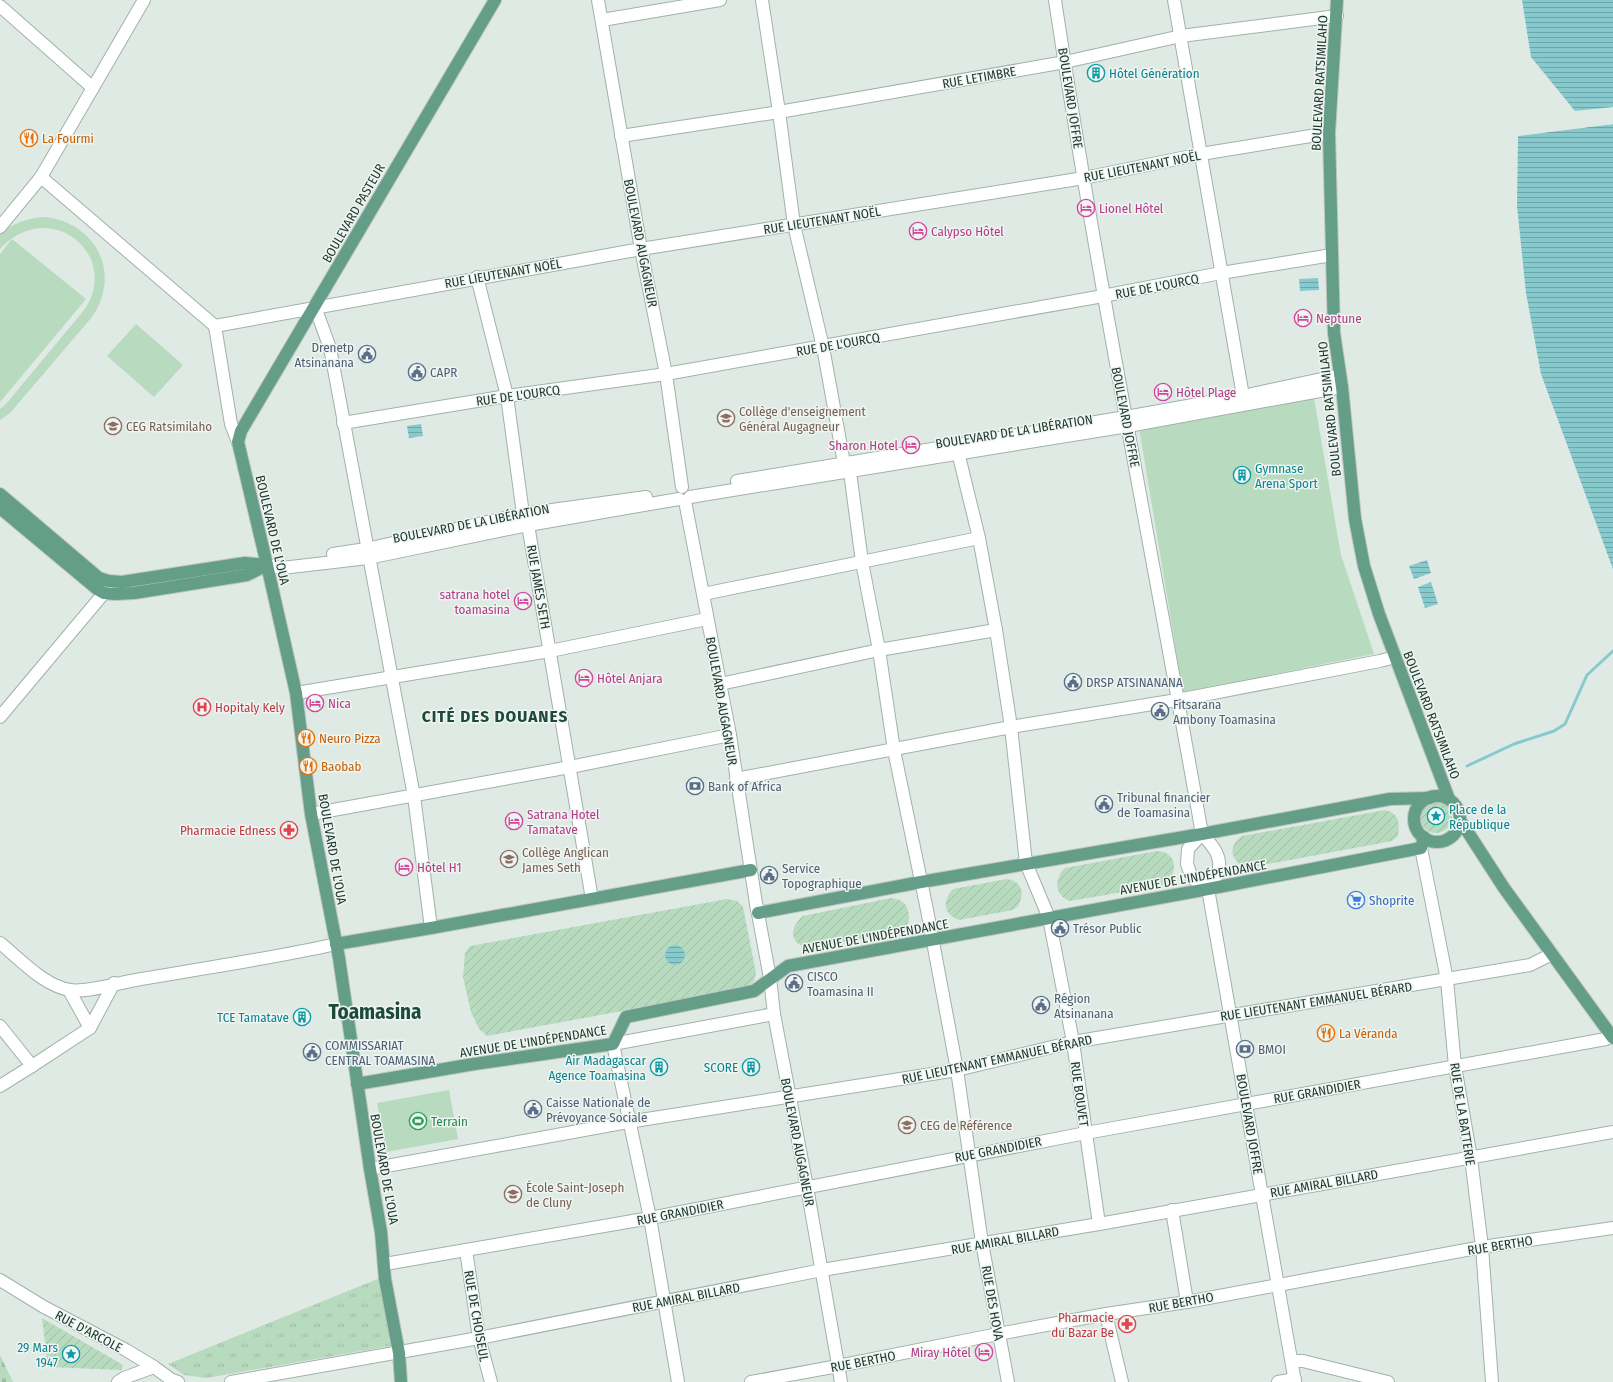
<svg xmlns="http://www.w3.org/2000/svg" width="1613" height="1382" viewBox="0 0 1613 1382" font-family="'Fira Sans Condensed',sans-serif">
<style>
.grass{fill:url(#grass-tufts)}
.cemetery{fill:url(#cemetery-stones)}
.garden{fill:url(#garden-furrows)}
.pitch{fill:#b8dabe}
.water{fill:url(#water-rules)}
.pier{fill:#dfeae4}
.lines{fill:none;stroke-linecap:round;stroke-linejoin:round}
.stream{stroke:#87cace;stroke-width:3}
.minor-casing{stroke:#a2b1aa;stroke-width:14}
.major-casing{stroke:#bcc4c1;stroke-width:14}
.minor{stroke:#fff;stroke-width:12}
.major{stroke:#649e89;stroke-width:12}
.labels{text-anchor:middle;stroke-width:3;stroke-linejoin:round;paint-order:stroke}
.culture-label{font-size:13px;fill:#0d838f;stroke:#eff6f2;text-anchor:end}
.street-label{font-size:13px;fill:#203930;stroke:#eff6f2}
.food-label{font-size:13px;fill:#c56008;stroke:#eff6f2;text-anchor:start}
.hotel-label{font-size:13px;fill:#b23c85;stroke:#eff6f2;text-anchor:start}
.service-label{font-size:13px;fill:#4e5e75;stroke:#eff6f2;text-anchor:start}
.education-label{font-size:13px;fill:#785e54;stroke:#eff6f2;text-anchor:start}
.health-label{font-size:13px;fill:#be3a42;stroke:#eff6f2;text-anchor:end}
.shop-label{font-size:13px;fill:#366cbe;stroke:#eff6f2;text-anchor:start}
.leisure-label{font-size:13px;fill:#27864d;stroke:#eff6f2;text-anchor:start}
.district-label{font-size:17px;font-weight:bold;letter-spacing:1px;fill:#1d4a3b;stroke:#eff6f2}
.town-label{font-size:21px;font-weight:bold;fill:#1d4a3b;stroke:#eff6f2}
</style>
<defs>
<pattern id="grass-tufts" width="24" height="20" patternUnits="userSpaceOnUse"><rect width="24" height="20" fill="#b8dabe"/><path d="M3 7l-1-3M5 7V3M7 7l1-3M15 17l-1-3M17 17v-4M19 17l1-3" fill="none" stroke="#9ebca4"/></pattern>
<pattern id="cemetery-stones" width="16" height="16" patternUnits="userSpaceOnUse"><rect width="16" height="16" fill="#b8dabe"/><path d="M2 7V4a2 2 0 0 1 4 0v3zM10 15v-3a2 2 0 0 1 4 0v3z" fill="#9ebca4"/></pattern>
<pattern id="garden-furrows" width="10" height="10" patternUnits="userSpaceOnUse"><rect width="10" height="10" fill="#b8dabe"/><path d="M-1 1l2-2M0 10L10 0M9 11l2-2" fill="none" stroke="#9ebca4"/></pattern>
<pattern id="water-rules" width="6" height="5" patternUnits="userSpaceOnUse"><rect width="6" height="5" fill="#87cace"/><path d="M0 2.5h6" fill="none" stroke="#6ea5a8"/></pattern>
</defs>
<rect width="100%" height="100%" fill="#dfeae4"/>
<path class="grass" d="M385 1276 390 1346 206 1378 184 1375 168 1364Z"/>
<path class="cemetery" d="M0 1355 13 1382H0Z"/>
<g class="garden">
<circle cx="1436" cy="817" r="16"/>
<path d="M1385 810C1399 813 1400 823 1398 836L1392 841 1247 868C1237 865 1228 854 1235 843 1236 840 1240 838 1242 836Z"/>
<path d="M1157 851C1178 852 1179 874 1163 885L1070 901C1054 895 1054 879 1065 868Z"/>
<path d="M1007 879C1022 881 1025 893 1018 906L1013 910 959 920C942 914 943 900 953 889Z"/>
<path d="M891 898C894 899 898 899 901 901 910 906 912 922 904 929 901 931 897 932 894 933L809 948C789 944 789 928 803 916Z"/>
<path d="M727 899 737 901 743 907 756 973 754 981 746 988 487 1036 479 1029 471 1012 463 977 465 953 470 946Z"/>
<path d="M42 1318 123 1365 121 1370 48 1367Z"/>
</g>
<g class="pitch">
<path d="M45 217C96 223 122 273 92 317L10 413 0 420V409L6 404 85 309C121 254 49 196 0 249V234C14 223 27 218 45 217Z"/>
<path d="M12 239 86 299 0 402V254Z"/>
<path d="M136 324 183 365 154 397 107 356Z"/>
<path d="M1314 398 1341 555 1374 654 1183 692 1139 428Z"/>
<path d="M449 1090 458 1139 386 1152 377 1103Z"/>
</g>
<g class="water">
<path d="M1522 0H1613V107L1575 111 1531 57Z"/>
<path d="M1613 124V569L1541 374 1526 293 1517 206 1518 136Z"/>
<path d="M1318 278 1319 290 1300 291 1299 279Z"/>
<path d="M421 424 423 436 409 438 407 426Z"/>
<path d="M1427 560 1431 573 1414 579 1409 566Z"/>
<path d="M1431 582 1438 604 1425 608 1418 587Z"/>
<circle cx="675" cy="955" r="10"/>
</g>
<path class="pier" d="M1613 122V124L1516 136 1518 134Z"/>
<g class="lines">
<path class="stream" d="M1467 766 1514 744 1554 731 1565 724 1587 675 1613 651"/>
<defs>
<g id="minor">
<path d="M598 0 641 249 666 374 682 487"/>
<path d="M762 0 779 112 794 225 823 347 844 463 850 472 862 562 879 650 894 750 927 910 957 1070 982 1243 1008 1382"/>
<path d="M1055 0C1097 279 1153 556 1202 834"/>
<path d="M1174 0 1243 396"/>
<path d="M0 6 93 88"/>
<path d="M602 20 720 0"/>
<path d="M621 136 779 112 1065 62 1181 36 1337 16"/>
<path d="M41 177 215 326"/>
<path d="M0 227 41 177 144 0"/>
<path d="M477 277 507 396 523 514 528 525 592 899"/>
<path d="M315 307 330 348 414 796 431 928"/>
<path d="M215 326 641 249 1084 178 1201 154 1329 133"/>
<path d="M215 326 231 424 238 442"/>
<path d="M343 423 507 396 666 374 1103 296 1221 273 1332 255"/>
<path d="M956 444 979 538 996 630 1011 727 1026 863 1049 918 1073 1042 1099 1224"/>
<path d="M737 481 1126 417 1243 396 1340 375"/>
<path d="M690 497 1128 426 1342 387"/>
<path d="M685 501 730 735 757 910"/>
<path d="M333 554 366 549 523 514 646 497"/>
<path d="M267 565 282 568 368 558 528 525 679 499"/>
<path d="M703 594 979 538"/>
<path d="M720 684 879 650 996 630"/>
<path d="M296 693 550 651 707 619"/>
<path d="M0 717 104 593 108 583"/>
<path d="M736 779 1011 727 1177 700 1380 661 1395 657"/>
<path d="M311 814 570 767 730 735"/>
<path d="M1202 834C1212 845 1223 856 1218 873 1216 878 1211 884 1208 889L1192 878 1187 864 1188 849Z"/>
<path d="M1421 848 1447 980 1455 1066 1471 1158 1482 1247 1492 1382"/>
<path d="M1208 889 1295 1382"/>
<path d="M756 903 770 978 774 1014 807 1187 841 1382"/>
<path d="M0 943C20 959 44 986 70 990 87 993 117 983 136 980 203 968 270 959 336 944"/>
<path d="M69 990 90 1028"/>
<path d="M0 1026 32 1066"/>
<path d="M0 1086 32 1066 90 1028 114 983"/>
<path d="M370 1169 628 1122 957 1070 1073 1042 1530 965 1552 954"/>
<path d="M1172 1210 1187 1302"/>
<path d="M466 1250 479 1338 491 1382"/>
<path d="M385 1264 650 1218 1086 1133 1606 1039 1612 1036"/>
<path d="M0 1280 44 1307 126 1350 154 1367 172 1380 178 1382"/>
<path d="M1106 1314 1122 1382"/>
<path d="M1292 1361H1303L1388 1382"/>
<path d="M118 1382 124 1378 154 1367"/>
<path d="M231 1382 479 1338 822 1270 1099 1224 1613 1132"/>
<path d="M678 1382 650 1218 613 1044 774 1014"/>
<path d="M751 1382 838 1366 998 1334 1106 1314 1187 1302 1482 1247 1613 1228"/>
<path d="M1278 1382 1295 1379"/>
</g>
<g id="major">
<path d="M1337 0 1329 133 1334 333 1342 387 1355 519 1364 566 1379 614 1449 799"/>
<path d="M0 494 99 578 108 581 122 582 245 563 266 565"/>
<path d="M0 508 97 589 104 593 115 594 134 593 247 575 267 565"/>
<circle cx="1437" cy="819" r="23"/>
<path d="M1460 820 1504 888 1613 1038"/>
<path d="M758 913 921 882 1202 834 1390 799 1430 798"/>
<path d="M336 944 431 928 751 870"/>
<path d="M357 1084 474 1064 613 1044 626 1017 754 991 788 966 1208 889 1421 848 1424 837"/>
<path d="M401 1382 399 1353 385 1279 381 1232 370 1169 339 958 311 814 296 693 267 565 238 442 241 431 495 0"/>
</g>
</defs>
<use href="#minor" class="minor-casing"/>
<use href="#major" class="major-casing"/>
<use href="#minor" class="minor"/>
<use href="#major" class="major"/>
</g>
<defs>
<symbol id="building-ring" viewBox="-11 -11 22 22"><circle r="9.5" fill="#eff6f2" stroke="#0f9aa8" stroke-width="1.5"/><path d="M-4-6H4V6H1V3H-1V6H-4ZM-2.5-4.3h1.7v1.8h-1.7ZM.8-4.3h1.7v1.8H.8ZM-2.5-1h1.7V.8h-1.7ZM.8-1h1.7V.8H.8Z" fill="#0f9aa8"/></symbol>
<symbol id="restaurant-ring" viewBox="-11 -11 22 22"><circle r="9.5" fill="#eff6f2" stroke="#e8710a" stroke-width="1.5"/><path d="M-5-6h1v4h1v-4h1v4h1v-4h1v5L-1.5 .5V6h-2V.5L-5-1ZM5-6V6H3V1.5H1.5Q1.5-4 5-6Z" fill="#e8710a"/></symbol>
<symbol id="hotel-ring" viewBox="-11 -11 22 22"><circle r="9.5" fill="#eff6f2" stroke="#d1479c" stroke-width="1.5"/><path d="M-6-4.5h1.5V1H6V5H4.5V3h-9V5H-6ZM-4 0a1.8 1.8 0 1 1 3.6 0ZM.5 0V-2.5h3Q6-2.5 6 0Z" fill="#d1479c"/></symbol>
<symbol id="civic-ring" viewBox="-11 -11 22 22"><circle r="9.5" fill="#eff6f2" stroke="#5c6f8a" stroke-width="1.5"/><path d="M-.6-6.5H3V-4.5H.6V-3L4-1V1h2V6H-6V1h2V-1L-.6-3ZM-1.2 2.5V6h2.4V2.5Z" fill="#5c6f8a"/></symbol>
<symbol id="school-ring" viewBox="-11 -11 22 22"><circle r="9.5" fill="#eff6f2" stroke="#8d6e63" stroke-width="1.5"/><path d="M0-5L7-2L0 1L-7-2ZM-4 1L0 2.5L4 1V4Q0 6-4 4Z" fill="#8d6e63"/></symbol>
<symbol id="hospital-ring" viewBox="-11 -11 22 22"><circle r="9.5" fill="#eff6f2" stroke="#e0444e" stroke-width="1.5"/><path d="M-5-5h3v3.5h4V-5h3V5h-3V1.5h-4V5h-3Z" fill="#e0444e"/></symbol>
<symbol id="bank-ring" viewBox="-11 -11 22 22"><circle r="9.5" fill="#eff6f2" stroke="#5c6f8a" stroke-width="1.5"/><path d="M-6-4H6V4H-6ZM0-2.3a2.3 2.3 0 1 0 0 4.6a2.3 2.3 0 1 0 0-4.6Z" fill="#5c6f8a"/></symbol>
<symbol id="sight-ring" viewBox="-11 -11 22 22"><circle r="9.5" fill="#eff6f2" stroke="#0f9aa8" stroke-width="1.5"/><path d="M0-6L1.8-2.2L6-1.7L2.9 1.2L3.7 5.4L0 3.3L-3.7 5.4L-2.9 1.2L-6-1.7L-1.8-2.2Z" fill="#0f9aa8"/></symbol>
<symbol id="pharmacy-ring" viewBox="-11 -11 22 22"><circle r="9.5" fill="#eff6f2" stroke="#e0444e" stroke-width="1.5"/><path d="M-2-6h4v4h4v4h-4v4h-4v-4h-4v-4h4Z" fill="#e0444e"/></symbol>
<symbol id="supermarket-ring" viewBox="-11 -11 22 22"><circle r="9.5" fill="#eff6f2" stroke="#3f7fe0" stroke-width="1.5"/><path d="M-6-5.5h2.5l.6 2H6L4.5 2H-2.5L-4.4-4H-6ZM-1.5 3.2a1.3 1.3 0 1 0 .1 0ZM3 3.2a1.3 1.3 0 1 0 .1 0Z" fill="#3f7fe0"/></symbol>
<symbol id="stadium-ring" viewBox="-11 -11 22 22"><circle r="9.5" fill="#eff6f2" stroke="#2e9e5b" stroke-width="1.5"/><path d="M0-5a6.5 5 0 1 0 0 10a6.5 5 0 1 0 0-10ZM-3.5-1.8h7v3.6h-7Z" fill="#2e9e5b"/></symbol>
</defs>
<g fill-rule="evenodd">
<use href="#building-ring" x="1086" y="63" width="20" height="20"/>
<use href="#restaurant-ring" x="19" y="128" width="20" height="20"/>
<use href="#hotel-ring" x="1076" y="198" width="20" height="20"/>
<use href="#hotel-ring" x="908" y="221" width="20" height="20"/>
<use href="#hotel-ring" x="1293" y="308" width="20" height="20"/>
<use href="#civic-ring" x="357" y="344" width="20" height="20"/>
<use href="#civic-ring" x="407" y="362" width="20" height="20"/>
<use href="#hotel-ring" x="1153" y="382" width="20" height="20"/>
<use href="#school-ring" x="716" y="408" width="20" height="20"/>
<use href="#school-ring" x="103" y="416" width="20" height="20"/>
<use href="#hotel-ring" x="901" y="435" width="20" height="20"/>
<use href="#building-ring" x="1232" y="465" width="20" height="20"/>
<use href="#hotel-ring" x="513" y="591" width="20" height="20"/>
<use href="#hotel-ring" x="574" y="668" width="20" height="20"/>
<use href="#civic-ring" x="1063" y="672" width="20" height="20"/>
<use href="#hotel-ring" x="305" y="693" width="20" height="20"/>
<use href="#hospital-ring" x="192" y="697" width="20" height="20"/>
<use href="#civic-ring" x="1150" y="701" width="20" height="20"/>
<use href="#restaurant-ring" x="296" y="728" width="20" height="20"/>
<use href="#restaurant-ring" x="298" y="756" width="20" height="20"/>
<use href="#bank-ring" x="685" y="776" width="20" height="20"/>
<use href="#civic-ring" x="1094" y="794" width="20" height="20"/>
<use href="#sight-ring" x="1426" y="806" width="20" height="20"/>
<use href="#hotel-ring" x="504" y="811" width="20" height="20"/>
<use href="#pharmacy-ring" x="279" y="820" width="20" height="20"/>
<use href="#school-ring" x="499" y="849" width="20" height="20"/>
<use href="#hotel-ring" x="394" y="857" width="20" height="20"/>
<use href="#civic-ring" x="759" y="865" width="20" height="20"/>
<use href="#supermarket-ring" x="1346" y="890" width="20" height="20"/>
<use href="#civic-ring" x="1050" y="918" width="20" height="20"/>
<use href="#civic-ring" x="784" y="973" width="20" height="20"/>
<use href="#civic-ring" x="1031" y="995" width="20" height="20"/>
<use href="#building-ring" x="292" y="1007" width="20" height="20"/>
<use href="#restaurant-ring" x="1316" y="1023" width="20" height="20"/>
<use href="#bank-ring" x="1235" y="1039" width="20" height="20"/>
<use href="#civic-ring" x="302" y="1042" width="20" height="20"/>
<use href="#building-ring" x="649" y="1057" width="20" height="20"/>
<use href="#building-ring" x="741" y="1057" width="20" height="20"/>
<use href="#civic-ring" x="523" y="1099" width="20" height="20"/>
<use href="#stadium-ring" x="408" y="1111" width="20" height="20"/>
<use href="#school-ring" x="897" y="1115" width="20" height="20"/>
<use href="#school-ring" x="503" y="1184" width="20" height="20"/>
<use href="#pharmacy-ring" x="1117" y="1314" width="20" height="20"/>
<use href="#hotel-ring" x="974" y="1342" width="20" height="20"/>
<use href="#sight-ring" x="61" y="1344" width="20" height="20"/>
</g>
<g class="labels">
<g class="culture-label">
<text x="1109" y="78" text-anchor="start">Hôtel Génération</text>
<text x="1255" y="473" text-anchor="start">Gymnase<tspan x="1255" dy="15">Arena Sport</tspan></text>
<text x="1449" y="814" text-anchor="start">Place de la<tspan x="1449" dy="15">République</tspan></text>
<text x="289" y="1022">TCE Tamatave</text>
<text x="646" y="1065">Air Madagascar<tspan x="646" dy="15">Agence Toamasina</tspan></text>
<text x="738" y="1072">SCORE</text>
<text x="58" y="1352">29 Mars<tspan x="58" dy="15">1947</tspan></text>
</g>
<g class="street-label">
<text transform="translate(979 77) rotate(-10)" y="5">RUE LETIMBRE</text>
<text transform="translate(1319 83) rotate(-87)" y="5">BOULEVARD RATSIMILAHO</text>
<text transform="translate(1071 98) rotate(81)" y="5">BOULEVARD JOFFRE</text>
<text transform="translate(1142 166) rotate(-11)" y="5">RUE LIEUTENANT NOËL</text>
<text transform="translate(353 213) rotate(-60)" y="5">BOULEVARD PASTEUR</text>
<text transform="translate(822 220) rotate(-9)" y="5">RUE LIEUTENANT NOËL</text>
<text transform="translate(641 243) rotate(79)" y="5">BOULEVARD AUGAGNEUR</text>
<text transform="translate(503 273) rotate(-10)" y="5">RUE LIEUTENANT NOËL</text>
<text transform="translate(1157 286) rotate(-11)" y="5">RUE DE L'OURCQ</text>
<text transform="translate(838 344) rotate(-10)" y="5">RUE DE L'OURCQ</text>
<text transform="translate(518 395) rotate(-8)" y="5">RUE DE L'OURCQ</text>
<text transform="translate(1329 409) rotate(-96)" y="5">BOULEVARD RATSIMILAHO</text>
<text transform="translate(1126 417) rotate(79)" y="5">BOULEVARD JOFFRE</text>
<text transform="translate(1014 431) rotate(-9)" y="5">BOULEVARD DE LA LIBÉRATION</text>
<text transform="translate(471 523) rotate(-11)" y="5">BOULEVARD DE LA LIBÉRATION</text>
<text transform="translate(273 530) rotate(77)" y="5">BOULEVARD DE L'OUA</text>
<text transform="translate(539 587) rotate(80)" y="5">RUE JAMES SETH</text>
<text transform="translate(722 701) rotate(80)" y="5">BOULEVARD AUGAGNEUR</text>
<text transform="translate(1432 715) rotate(69)" y="5">BOULEVARD RATSIMILAHO</text>
<text transform="translate(333 849) rotate(80)" y="5">BOULEVARD DE L'OUA</text>
<text transform="translate(1193 877) rotate(-10)" y="5">AVENUE DE L'INDÉPENDANCE</text>
<text transform="translate(875 936) rotate(-10)" y="5">AVENUE DE L'INDÉPENDANCE</text>
<text transform="translate(1316 1001) rotate(-9)" y="5">RUE LIEUTENANT EMMANUEL BÉRARD</text>
<text transform="translate(533 1041) rotate(-9)" y="5">AVENUE DE L'INDÉPENDANCE</text>
<text transform="translate(997 1059) rotate(-12)" y="5">RUE LIEUTENANT EMMANUEL BÉRARD</text>
<text transform="translate(1317 1091) rotate(-10)" y="5">RUE GRANDIDIER</text>
<text transform="translate(1080 1094) rotate(82)" y="5">RUE BOUVET</text>
<text transform="translate(1463 1114) rotate(81)" y="5">RUE DE LA BATTERIE</text>
<text transform="translate(1250 1124) rotate(80)" y="5">BOULEVARD JOFFRE</text>
<text transform="translate(798 1142) rotate(79)" y="5">BOULEVARD AUGAGNEUR</text>
<text transform="translate(998 1149) rotate(-11)" y="5">RUE GRANDIDIER</text>
<text transform="translate(385 1169) rotate(80)" y="5">BOULEVARD DE L'OUA</text>
<text transform="translate(1324 1183) rotate(-10)" y="5">RUE AMIRAL BILLARD</text>
<text transform="translate(680 1212) rotate(-11)" y="5">RUE GRANDIDIER</text>
<text transform="translate(1005 1240) rotate(-10)" y="5">RUE AMIRAL BILLARD</text>
<text transform="translate(1500 1245) rotate(-9)" y="5">RUE BERTHO</text>
<text transform="translate(686 1297) rotate(-11)" y="5">RUE AMIRAL BILLARD</text>
<text transform="translate(1181 1302) rotate(-10)" y="5">RUE BERTHO</text>
<text transform="translate(993 1303) rotate(80)" y="5">RUE DES HOVA</text>
<text transform="translate(477 1316) rotate(80)" y="5">RUE DE CHOISEUL</text>
<text transform="translate(89 1331) rotate(28)" y="5">RUE D'ARCOLE</text>
<text transform="translate(863 1361) rotate(-11)" y="5">RUE BERTHO</text>
</g>
<g class="food-label">
<text x="42" y="143">La Fourmi</text>
<text x="319" y="743">Neuro Pizza</text>
<text x="321" y="771">Baobab</text>
<text x="1339" y="1038">La Véranda</text>
</g>
<g class="hotel-label">
<text x="1099" y="213">Lionel Hôtel</text>
<text x="931" y="236">Calypso Hôtel</text>
<text x="1316" y="323">Neptune</text>
<text x="1176" y="397">Hôtel Plage</text>
<text x="898" y="450" text-anchor="end">Sharon Hotel</text>
<text x="510" y="599" text-anchor="end">satrana hotel<tspan x="510" dy="15">toamasina</tspan></text>
<text x="597" y="683">Hôtel Anjara</text>
<text x="328" y="708">Nica</text>
<text x="527" y="819">Satrana Hotel<tspan x="527" dy="15">Tamatave</tspan></text>
<text x="417" y="872">Hôtel H1</text>
<text x="971" y="1357" text-anchor="end">Miray Hôtel</text>
</g>
<g class="service-label">
<text x="354" y="352" text-anchor="end">Drenetp<tspan x="354" dy="15">Atsinanana</tspan></text>
<text x="430" y="377">CAPR</text>
<text x="1086" y="687">DRSP ATSINANANA</text>
<text x="1173" y="709">Fitsarana<tspan x="1173" dy="15">Ambony Toamasina</tspan></text>
<text x="708" y="791">Bank of Africa</text>
<text x="1117" y="802">Tribunal financier<tspan x="1117" dy="15">de Toamasina</tspan></text>
<text x="782" y="873">Service<tspan x="782" dy="15">Topographique</tspan></text>
<text x="1073" y="933">Trésor Public</text>
<text x="807" y="981">CISCO<tspan x="807" dy="15">Toamasina II</tspan></text>
<text x="1054" y="1003">Région<tspan x="1054" dy="15">Atsinanana</tspan></text>
<text x="325" y="1050">COMMISSARIAT<tspan x="325" dy="15">CENTRAL TOAMASINA</tspan></text>
<text x="1258" y="1054">BMOI</text>
<text x="546" y="1107">Caisse Nationale de<tspan x="546" dy="15">Prévoyance Sociale</tspan></text>
</g>
<g class="education-label">
<text x="739" y="416">Collège d'enseignement<tspan x="739" dy="15">Général Augagneur</tspan></text>
<text x="126" y="431">CEG Ratsimilaho</text>
<text x="522" y="857">Collège Anglican<tspan x="522" dy="15">James Seth</tspan></text>
<text x="920" y="1130">CEG de Référence</text>
<text x="526" y="1192">École Saint-Joseph<tspan x="526" dy="15">de Cluny</tspan></text>
</g>
<g class="health-label">
<text x="215" y="712" text-anchor="start">Hopitaly Kely</text>
<text x="276" y="835">Pharmacie Edness</text>
<text x="1114" y="1322">Pharmacie<tspan x="1114" dy="15">du Bazar Be</tspan></text>
</g>
<g class="shop-label">
<text x="1369" y="905">Shoprite</text>
</g>
<g class="leisure-label">
<text x="431" y="1126">Terrain</text>
</g>
<g class="district-label">
<text x="495" y="722">CITÉ DES DOUANES</text>
</g>
<g class="town-label">
<text x="375" y="1019">Toamasina</text>
</g>
</g>
</svg>
